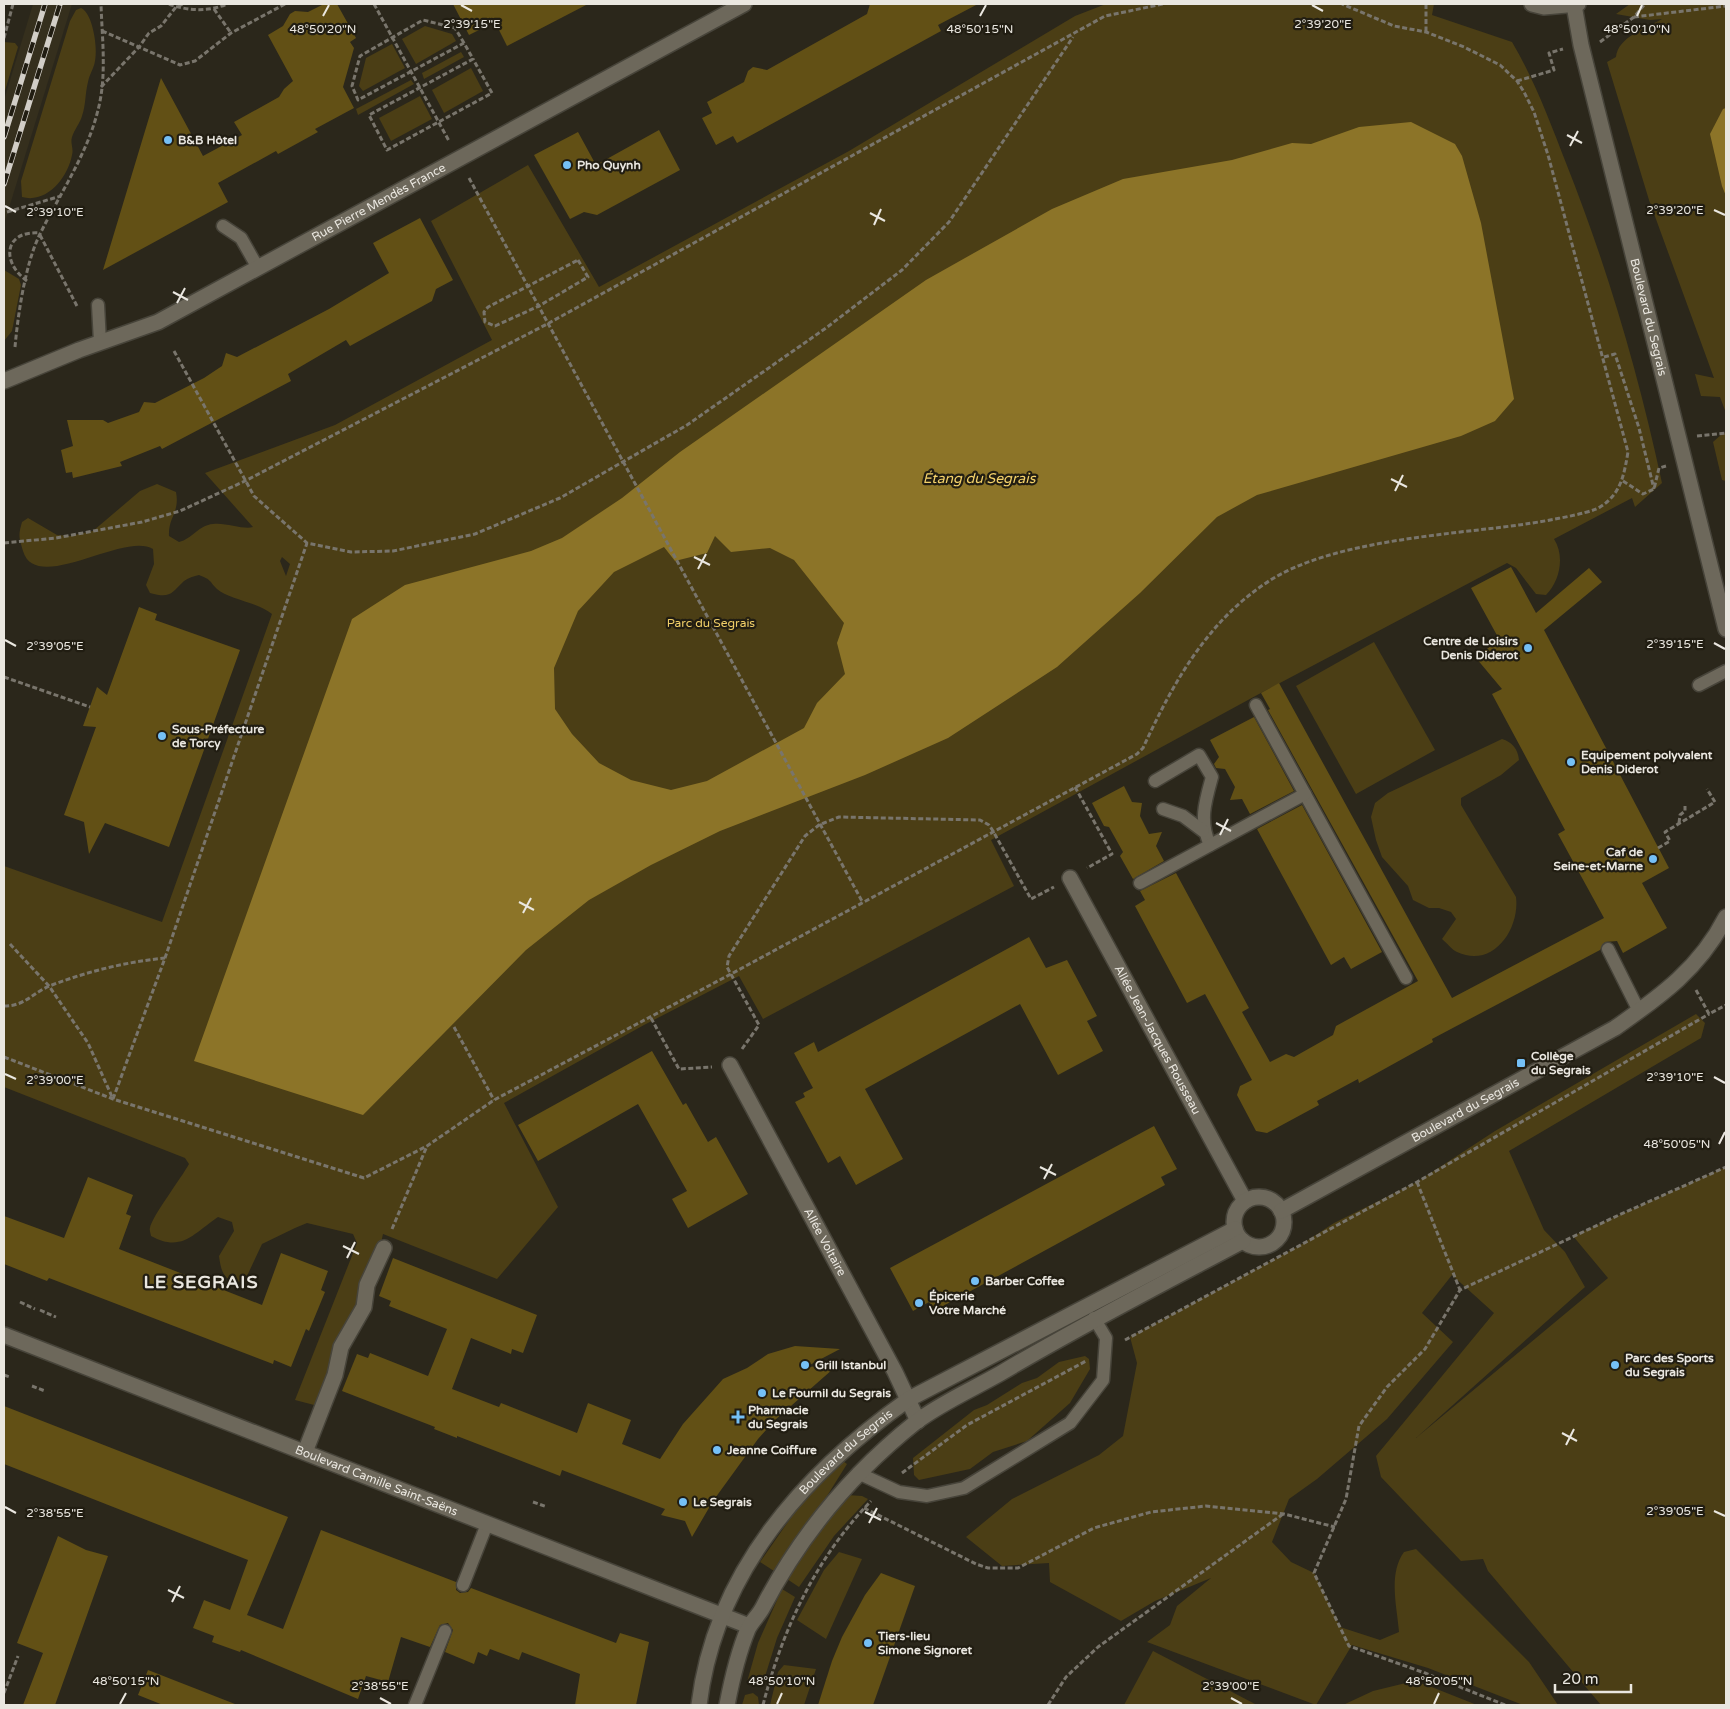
<svg xmlns="http://www.w3.org/2000/svg" width="1730" height="1709" viewBox="0 0 1730 1709" font-family="'Varela Round',sans-serif">
<style>
.built{fill:#352f1d}
.green{fill:#4b3e15;fill-rule:evenodd}
.water{fill:#8c7428;fill-rule:evenodd}
.building{fill:#625015}
.lines{fill:none;stroke-linecap:round;stroke-linejoin:round}
.service-casing{stroke:#47443a;stroke-width:15}
.pedestrian-casing{stroke:#47443a;stroke-width:18}
.minor-casing{stroke:#47443a;stroke-width:18}
.tertiary-casing{stroke:#47443a;stroke-width:18}
.path{stroke:#79756c;stroke-width:3;stroke-dasharray:5 2.5;stroke-linecap:butt}
.service{stroke:#6d685b;stroke-width:12}
.pedestrian{stroke:#6d685b;stroke-width:15}
.minor{stroke:#6d685b;stroke-width:15}
.tertiary{stroke:#6d685b;stroke-width:15}
.rail-casing{stroke:#d2cec7;stroke-width:5.5}
.rail{stroke:#211d12;stroke-width:4;stroke-dasharray:11;stroke-linecap:butt}
.ticks{fill:none;stroke:#eae7e0;stroke-width:2}
.poi-dot{fill:#75c0f6;stroke:#211d12;stroke-width:2}
.labels{text-anchor:middle;stroke-width:4.5;stroke-linejoin:round;paint-order:stroke}
.poi-label{font-size:12px;font-weight:bold;fill:#eae7e0;stroke:#211d12;text-anchor:start}
.street-label{font-size:12px;fill:#eae7e0;stroke:#211d12}
.park-label{font-size:12px;fill:#f1cf68;stroke:#211d12}
.water-label{font-size:14px;font-style:italic;fill:#f4d26b;stroke:#211d12}
.district-label{font-size:18px;font-weight:bold;letter-spacing:1px;fill:#eae7e0;stroke:#211d12}
.ticks-label{font-size:12px;text-anchor:middle;fill:#eae7e0;stroke:#211d12;stroke-width:4.5;stroke-linejoin:round;paint-order:stroke}
</style>
<rect width="100%" height="100%" fill="#2b271b"/>
<path class="built" d="M33 4H72L4 224V100Z"/>
<g class="green">
<path d="M1106 4H1434L1432 15 1512 42C1535 81 1550 122 1566 163 1607 266 1639 375 1662 483L1635 507 1632 498 1554 539C1565 556 1560 581 1546 595L1536 594 1516 568 1507 563 1259 694 991 840 1014 886 763 1019 739 976 644 1025 504 1103 558 1207 497 1279 383 1234 380 1247 366 1266 354 1314 333 1347 327 1387 318 1406 295 1400 357 1243 353 1234 307 1223 295 1228 262 1244 247 1276 237 1284C223 1278 221 1271 219 1256L234 1231 232 1222 218 1217C194 1233 182 1253 151 1236 151 1235 149 1229 150 1228 151 1218 182 1177 189 1164L185 1158 4 1087V866L162 922 272 614C257 602 228 599 217 589 209 581 212 580 199 575 194 576 188 578 184 581 171 593 171 599 150 593L146 585 154 564 153 549C124 531 36 595 23 551 19 537 18 536 22 522L28 518 57 535 70 536 93 531 140 491 157 484 176 492C180 513 168 517 169 536L179 542C192 539 199 525 213 524 225 522 244 530 253 527L205 473 335 425 492 340 431 221 528 165 599 287 849 151 1075 16ZM282 557 290 564 286 576 280 561Z"/>
<path d="M1630 4H1726V413L1720 397 1701 396 1695 374 1714 378 1649 200 1607 62 1616 57C1618 37 1646 28 1662 19L1650 20 1616 14Z"/>
<path d="M81 8C93 13 98 49 95 61 94 68 89 75 88 82 85 93 86 105 82 116 80 123 74 130 72 137 70 143 74 149 72 155 68 177 47 204 22 197L21 181 70 21 76 10Z"/>
<path d="M425 26 452 34 456 41 416 64 402 39Z"/>
<path d="M4 42 15 43 18 47 4 94Z"/>
<path d="M392 44 405 68 363 91 359 86 366 58Z"/>
<path d="M461 52 464 57 424 79 422 73Z"/>
<path d="M471 68 483 91 444 113 432 90Z"/>
<path d="M411 80 414 84 358 115 356 109Z"/>
<path d="M420 96 432 119 391 141 379 118Z"/>
<path d="M4 270 19 279 21 285 12 331 4 341Z"/>
<path d="M1726 433V481L1722 480 1713 442 1722 434Z"/>
<path d="M1374 642 1435 750 1356 794 1296 686Z"/>
<path d="M1502 739C1512 742 1518 749 1519 760L1501 775 1461 798V805L1516 897C1520 929 1493 969 1457 952 1452 950 1447 943 1442 939L1456 919 1451 912 1439 908H1429L1413 900 1408 886 1382 857 1376 840 1371 817 1375 803 1388 793Z"/>
<path d="M1696 1014 1705 1023 1701 1038 1509 1151 1544 1230 1565 1252 1585 1287 1416 1438 1608 1278 1573 1236 1726 1167V1705H1601L1488 1571 1483 1559 1461 1561 1381 1477 1376 1456 1494 1313 1452 1275 1422 1313 1453 1342 1387 1419 1317 1479 1289 1499 1272 1542 1291 1562 1314 1573 1340 1627 1380 1640 1399 1632C1397 1607 1388 1574 1404 1552L1416 1549 1529 1662 1558 1705H1523L1428 1668 1352 1645 1316 1705 1147 1642 1170 1625 1177 1606 1211 1578 1155 1601 1121 1621 1050 1582 1049 1563 1002 1566 966 1537 1012 1499 1099 1455 1123 1436 1137 1363 1130 1337 1299 1246 1334 1223 1417 1182 1495 1131Z"/>
<path d="M1085 1356 1089 1359 1090 1369 1070 1403 1027 1441 993 1452 970 1469 919 1480 914 1475 913 1458 974 1410 987 1405 1022 1383 1037 1378 1059 1362Z"/>
<path d="M843 1461 847 1464 827 1496 794 1540 774 1571 760 1562 799 1506Z"/>
<path d="M847 1495 862 1496 868 1499 834 1536 799 1587 787 1579 802 1553Z"/>
<path d="M839 1552 862 1559 826 1639 797 1620 824 1570Z"/>
<path d="M782 1589 795 1597 777 1638 763 1683 758 1686 747 1682 758 1643Z"/>
<path d="M1153 1651 1257 1705H1124Z"/>
<path d="M784 1665 816 1669 804 1705H770L778 1672Z"/>
<path d="M1410 1682 1424 1684 1477 1705H1343L1373 1691Z"/>
<path d="M753 1693 758 1697 759 1705H742L745 1695Z"/>
</g>
<g class="water">
<path d="M1726 108V196L1722 186 1710 134 1723 109Z"/>
<path d="M1411 122 1455 144 1462 156 1481 223 1514 399 1495 421 1461 436 1257 495 1217 517 1140 593 1057 667 948 738 865 775 720 831 651 865 589 900 526 950 363 1115 194 1061 352 619 405 585 531 551 562 538 622 498 680 452 926 280 1052 209 1123 179 1232 160 1292 143 1311 144 1359 127ZM715 536 731 552 770 548 794 560 844 623 837 643 845 674 817 703 804 728 707 781 671 790 631 780 599 763 572 734 555 709 554 668 578 611 614 572 664 547 675 561 707 553Z"/>
</g>
<g class="building">
<path d="M324 4H337L356 38 350 42 354 48 343 87 354 108 315 129 318 132 278 154 276 151 218 183 228 202 103 270 161 78 203 156 242 135 234 122 279 97 284 89 293 81 268 35 283 26 290 14 295 11 308 12Z"/>
<path d="M453 4H588L507 46 495 22 469 35Z"/>
<path d="M870 4H978L938 25 941 31 737 143 733 136 716 145 702 118 712 113 707 102 744 82 748 71 753 67 767 70 867 14Z"/>
<path d="M659 130 680 170 597 215 584 212 570 219 534 155 578 132 596 165Z"/>
<path d="M420 218 453 280 436 289 432 301 350 346 346 340 288 374 291 381 162 449 160 446 120 462 122 466 73 478 72 472 66 473 61 450 73 446 67 420H103L108 423 139 412 144 402 155 403 204 378 222 366 226 353 237 357 329 309 389 273 373 243Z"/>
<path d="M1511 567 1536 613 1589 568 1602 582 1544 630 1669 868 1642 883 1667 928 1623 953 1617 941 1605 942 1600 950 1432 1039 1433 1042 1359 1083 1358 1079 1317 1101 1319 1105 1267 1133 1256 1131 1237 1095 1240 1086 1252 1080 1205 994 1187 1003 1135 906 1145 900 1140 891 1176 873 1249 1008 1242 1012 1270 1062 1286 1054 1294 1057 1333 1035 1336 1026 1418 981 1268 710 1270 709 1261 693 1279 683 1452 998 1604 918 1558 834 1565 830 1492 694 1502 689 1476 658 1499 639 1471 588Z"/>
<path d="M139 607 157 614 155 620 240 650 169 847 105 823 89 854 84 822 64 815 96 727 83 726 97 687 107 695Z"/>
<path d="M1254 717 1294 791 1250 814 1242 799 1230 800 1235 787 1225 769 1216 768 1214 764 1219 757 1210 740Z"/>
<path d="M1124 786 1132 802 1142 803 1140 816 1149 834 1162 832 1156 846 1164 861 1133 879 1120 856 1123 852 1109 827 1104 826 1092 803Z"/>
<path d="M1302 805 1382 952 1351 969 1344 957 1331 965 1257 829Z"/>
<path d="M1029 937 1046 968 1067 960 1097 1016 1087 1021 1103 1051 1058 1075 1020 1004 865 1089 903 1159 856 1185 840 1156 828 1163 795 1102 805 1097 803 1093 813 1088 794 1053 814 1042 818 1052Z"/>
<path d="M652 1051 683 1105 686 1103 708 1142 716 1137 748 1194 688 1228 672 1199 687 1191 638 1104 538 1161 518 1125Z"/>
<path d="M1154 1126 1177 1169 1161 1177 1165 1185 934 1311 929 1302 913 1311 890 1268Z"/>
<path d="M88 1177 133 1195 126 1214 131 1216 119 1249 262 1305 281 1253 328 1271 321 1290 325 1292 309 1331 306 1329 291 1367 274 1360 273 1364 49 1278 47 1281 4 1264V1216L64 1238Z"/>
<path d="M393 1258 537 1315 523 1353 512 1349 511 1354 471 1338 452 1389 499 1407 501 1403 577 1433 588 1403 631 1420 622 1444 660 1459 683 1424 723 1379 747 1368 768 1354 795 1346 840 1349 804 1368 841 1362 775 1420 758 1439 713 1501 692 1537 685 1521 661 1515 665 1509 562 1470 560 1476 457 1436V1438L434 1429 435 1427 342 1391 357 1354 368 1358 370 1353 428 1376 447 1329 389 1306 391 1301 379 1296Z"/>
<path d="M4 1406 288 1517 247 1615 283 1629 321 1530 456 1582V1590L460 1593 468 1592 471 1588 616 1643 620 1633 649 1642 636 1705H575L580 1674 522 1652 519 1660 490 1649 487 1656 478 1652 474 1664 445 1652 453 1630 448 1623 440 1625 430 1647 401 1637 388 1682 366 1676 358 1699 241 1650 240 1652 212 1642 214 1636 193 1628 204 1600 230 1610 248 1560 4 1464Z"/>
<path d="M58 1536 86 1550 108 1556 55 1705H23L43 1653 17 1643Z"/>
<path d="M881 1573 915 1586 873 1705H818L832 1661 842 1637 865 1595Z"/>
<path d="M148 1670 235 1704 234 1705H163L138 1695Z"/>
</g>
<g class="lines">
<defs>
<g id="service">
<path d="M223 226 241 238 258 268"/>
<path d="M98 305 100 342"/>
<path d="M1699 685 1726 671"/>
<path d="M1256 705 1406 978"/>
<path d="M1155 781 1199 755 1212 777C1205 802 1199 821 1210 845"/>
<path d="M1163 809 1183 816 1203 831"/>
<path d="M1140 883 1305 794"/>
<path d="M1608 949 1639 1011"/>
<path d="M858 1473 899 1492 927 1496 964 1488 1070 1423 1103 1380 1106 1338 1094 1318"/>
<path d="M463 1585 487 1524"/>
<path d="M415 1705 445 1631"/>
</g>
<path id="pedestrian" d="M305 1452 335 1375 341 1347 364 1307 367 1285 384 1248"/>
<g id="minor">
<path id="s1" d="M1070 878 1245 1201"/>
<path id="s2" d="M730 1065 895 1372 918 1421"/>
<path id="s3" d="M4 1335 749 1626"/>
</g>
<g id="tertiary">
<path d="M1532 4 1544 7 1578 4"/>
<path id="s4" d="M1574 5 1581 45 1726 629"/>
<path id="s5" d="M4 381 79 350 158 322 744 4"/>
<circle cx="1259" cy="1222" r="25"/>
<path id="s6" d="M1281 1211 1615 1028C1661 996 1700 968 1726 917"/>
<path id="s7" d="M699 1705C715 1572 803 1474 909 1399L1235 1229"/>
<path d="M727 1705C732 1679 738 1653 748 1629 752 1621 759 1615 763 1607 801 1534 852 1473 916 1422 941 1403 973 1389 1001 1373 1080 1326 1162 1284 1243 1241"/>
</g>
</defs>
<use href="#service" class="service-casing"/>
<use href="#pedestrian" class="pedestrian-casing"/>
<use href="#minor" class="minor-casing"/>
<use href="#tertiary" class="tertiary-casing"/>
<g class="path">
<path d="M169 4C187 11 209 12 227 4"/>
<path d="M374 4 449 141"/>
<path d="M1426 4V32"/>
<path d="M214 9 231 33"/>
<path d="M1634 17 1726 6"/>
<path d="M102 31 180 65 195 61 231 33 285 4"/>
<path d="M4 38 13 4"/>
<path d="M1600 42 1634 17 1645 4"/>
<path d="M464 43 455 28 423 20 360 56 352 86 358 100 464 43 473 59 369 115 387 150 492 93 473 59"/>
<path d="M1517 81 1554 70 1549 53 1563 49"/>
<path d="M101 87 139 47 149 33 161 26 176 7 183 4"/>
<path d="M469 178 863 903"/>
<path d="M7 212 61 196"/>
<path d="M40 235 78 308"/>
<path d="M578 260 588 277 539 306 495 326 485 322 484 312 488 307Z"/>
<path d="M27 281C0 261 5 230 40 233"/>
<path d="M15 347C18 314 25 266 39 236 59 195 87 155 98 110 107 76 102 38 101 4"/>
<path d="M174 351 254 496 307 543 351 552 393 551 475 534 560 498 687 425 826 328 902 270 949 222 1073 37"/>
<path d="M1604 357 1615 354 1639 428 1654 489"/>
<path d="M1697 436 1726 433"/>
<path d="M1623 481 1643 494 1654 489 1659 468 1666 466"/>
<path d="M4 543 56 538 142 522 180 511 245 481 549 323 1105 16 1163 4"/>
<path d="M4 677 90 707"/>
<path d="M1075 787 1112 854 1087 868"/>
<path d="M1679 823 1680 815 1685 811V806"/>
<path d="M1658 848 1670 841 1665 832 1715 802 1707 789"/>
<path d="M10 944 49 986 88 1043 113 1099"/>
<path d="M1696 990 1709 1014 1726 1005"/>
<path d="M4 1006C26 1006 33 992 52 985 89 971 126 962 165 958"/>
<path d="M651 1018 679 1069 712 1067"/>
<path d="M454 1027 494 1100"/>
<path d="M742 1049 759 1025 727 967 729 956 805 836 819 825 839 817 980 820 989 825 993 831 1031 899 1054 887"/>
<path d="M4 1057 113 1099 364 1178 427 1146 494 1100 731 974 1137 754 1143 748C1173 683 1207 621 1269 581 1331 541 1445 535 1519 525 1534 523 1590 514 1600 507 1621 494 1624 475 1628 452L1548 155 1534 112 1524 92 1517 81 1500 65 1464 47 1426 32 1394 26 1342 4"/>
<path d="M113 1099 165 958 307 543"/>
<path d="M1417 1182 1460 1290"/>
<path d="M392 1229 427 1146"/>
<path d="M20 1302 35 1309"/>
<path d="M40 1310 56 1317"/>
<path d="M1125 1340 1417 1182 1709 1014"/>
<path d="M4 1375 10 1377"/>
<path d="M32 1386 45 1391"/>
<path d="M902 1473 967 1425 1086 1361"/>
<path d="M533 1502 547 1507"/>
<path d="M864 1508 976 1564 988 1568H1018L1094 1528 1151 1512 1206 1506 1284 1514 1335 1527"/>
<path d="M4 1693 18 1656"/>
<path d="M763 1705C783 1628 816 1558 871 1501"/>
<path d="M1048 1705 1066 1677 1098 1647 1283 1514"/>
<path d="M1505 1705 1425 1673 1349 1646 1314 1573 1346 1499 1359 1426 1387 1387 1425 1349 1460 1290 1619 1215 1726 1167"/>
</g>
<use href="#service" class="service"/>
<use href="#pedestrian" class="pedestrian"/>
<use href="#minor" class="minor"/>
<use href="#tertiary" class="tertiary"/>
<defs>
<g id="rail">
<path d="M4 137 45 4"/>
<path d="M4 184 60 4"/>
</g>
</defs>
<use href="#rail" class="rail-casing"/>
<use href="#rail" class="rail"/>
</g>
<path class="ticks" d="M461 5 472 11M1312 5 1323 11M323 16 329 5M980 16 986 5M1637 16 1642 5M1567 135 1582 143M1570 146 1578 131M5 206 16 212M1714 210 1725 215M870 213 885 221M874 225 881 209M173 292 188 300M177 303 185 288M1391 479 1407 487M1395 491 1403 475M694 557 710 565M698 569 706 554M5 640 16 646M1714 643 1725 649M1216 823 1231 831M1220 835 1228 819M519 902 534 910M523 913 531 898M5 1074 16 1079M1714 1077 1725 1083M1719 1144 1725 1132M1040 1167 1056 1175M1044 1179 1052 1164M343 1246 359 1254M347 1258 355 1242M1562 1433 1577 1441M1566 1445 1574 1429M5 1507 16 1513M1714 1511 1725 1516M865 1512 881 1520M869 1523 877 1508M168 1590 184 1598M172 1602 180 1586M380 1698 391 1704M1231 1698 1242 1704M120 1704 126 1693M777 1704 782 1693M1434 1704 1439 1693"/>
<g class="poi-dot">
<circle cx="168" cy="140" r="5"/>
<circle cx="567" cy="165" r="5"/>
<circle cx="1528" cy="648" r="5"/>
<circle cx="162" cy="736" r="5"/>
<circle cx="1571" cy="762" r="5"/>
<circle cx="1653" cy="859" r="5"/>
<rect x="1516" y="1058" width="10" height="10" rx="2.5"/>
<circle cx="975" cy="1281" r="5"/>
<circle cx="919" cy="1303" r="5"/>
<circle cx="805" cy="1365" r="5"/>
<circle cx="1615" cy="1365" r="5"/>
<circle cx="762" cy="1393" r="5"/>
<path d="M735.5 1409.5h5v5h5v5h-5v5h-5v-5h-5v-5h5z"/>
<circle cx="717" cy="1450" r="5"/>
<circle cx="683" cy="1502" r="5"/>
<circle cx="868" cy="1643" r="5"/>
</g>
<g class="labels">
<g class="poi-label">
<text x="178" y="144">B&amp;B Hôtel</text>
<text x="577" y="169">Pho Quynh</text>
<text x="1518" y="645" text-anchor="end">Centre de Loisirs<tspan x="1518" dy="14">Denis Diderot</tspan></text>
<text x="172" y="733">Sous-Préfecture<tspan x="172" dy="14">de Torcy</tspan></text>
<text x="1581" y="759">Equipement polyvalent<tspan x="1581" dy="14">Denis Diderot</tspan></text>
<text x="1643" y="856" text-anchor="end">Caf de<tspan x="1643" dy="14">Seine-et-Marne</tspan></text>
<text x="1531" y="1060">Collège<tspan x="1531" dy="14">du Segrais</tspan></text>
<text x="985" y="1285">Barber Coffee</text>
<text x="929" y="1300">Épicerie<tspan x="929" dy="14">Votre Marché</tspan></text>
<text x="1625" y="1362">Parc des Sports<tspan x="1625" dy="14">du Segrais</tspan></text>
<text x="815" y="1369">Grill Istanbul</text>
<text x="772" y="1397">Le Fournil du Segrais</text>
<text x="748" y="1414">Pharmacie<tspan x="748" dy="14">du Segrais</tspan></text>
<text x="727" y="1454">Jeanne Coiffure</text>
<text x="693" y="1506">Le Segrais</text>
<text x="878" y="1640">Tiers-lieu<tspan x="878" dy="14">Simone Signoret</tspan></text>
</g>
<g class="street-label">
<text dy="4" stroke="none"><textPath href="#s5" startOffset="416">Rue Pierre Mendès France</textPath></text>
<text dy="4" stroke="none"><textPath href="#s4" startOffset="321">Boulevard du Segrais</textPath></text>
<text dy="4" stroke="none"><textPath href="#s1" startOffset="184">Allée Jean-Jacques Rousseau</textPath></text>
<text dy="4" stroke="none"><textPath href="#s6" startOffset="210">Boulevard du Segrais</textPath></text>
<text dy="4" stroke="none"><textPath href="#s2" startOffset="201">Allée Voltaire</textPath></text>
<text dy="4" stroke="none"><textPath href="#s7" startOffset="300">Boulevard du Segrais</textPath></text>
<text dy="4" stroke="none"><textPath href="#s3" startOffset="400">Boulevard Camille Saint-Saëns</textPath></text>
</g>
<g class="park-label">
<text x="711" y="627">Parc du Segrais</text>
</g>
<g class="water-label">
<text x="979" y="483">Étang du Segrais</text>
</g>
<g class="district-label">
<text x="201" y="1288">LE SEGRAIS</text>
</g>
</g>
<g class="ticks-label">
<text x="472" y="28">2°39'15"E</text>
<text x="1323" y="28">2°39'20"E</text>
<text x="323" y="33">48°50'20"N</text>
<text x="980" y="33">48°50'15"N</text>
<text x="1637" y="33">48°50'10"N</text>
<text x="1675" y="214">2°39'20"E</text>
<text x="55" y="216">2°39'10"E</text>
<text x="1675" y="648">2°39'15"E</text>
<text x="55" y="650">2°39'05"E</text>
<text x="1675" y="1081">2°39'10"E</text>
<text x="55" y="1084">2°39'00"E</text>
<text x="1677" y="1148">48°50'05"N</text>
<text x="1675" y="1515">2°39'05"E</text>
<text x="55" y="1517">2°38'55"E</text>
<text x="126" y="1685">48°50'15"N</text>
<text x="782" y="1685">48°50'10"N</text>
<text x="1439" y="1685">48°50'05"N</text>
<text x="380" y="1690">2°38'55"E</text>
<text x="1231" y="1690">2°39'00"E</text>
</g>
<rect width="1730" height="1709" fill="none" stroke="#eae7e0" stroke-width="10"/>
<path d="M1555 1684v8h76v-8" fill="none" stroke="#eae7e0" stroke-width="2.5"/>
<text x="1562" y="1684" font-size="15" fill="#eae7e0" stroke="#211d12" stroke-width="4" paint-order="stroke">20 m</text>
</svg>
